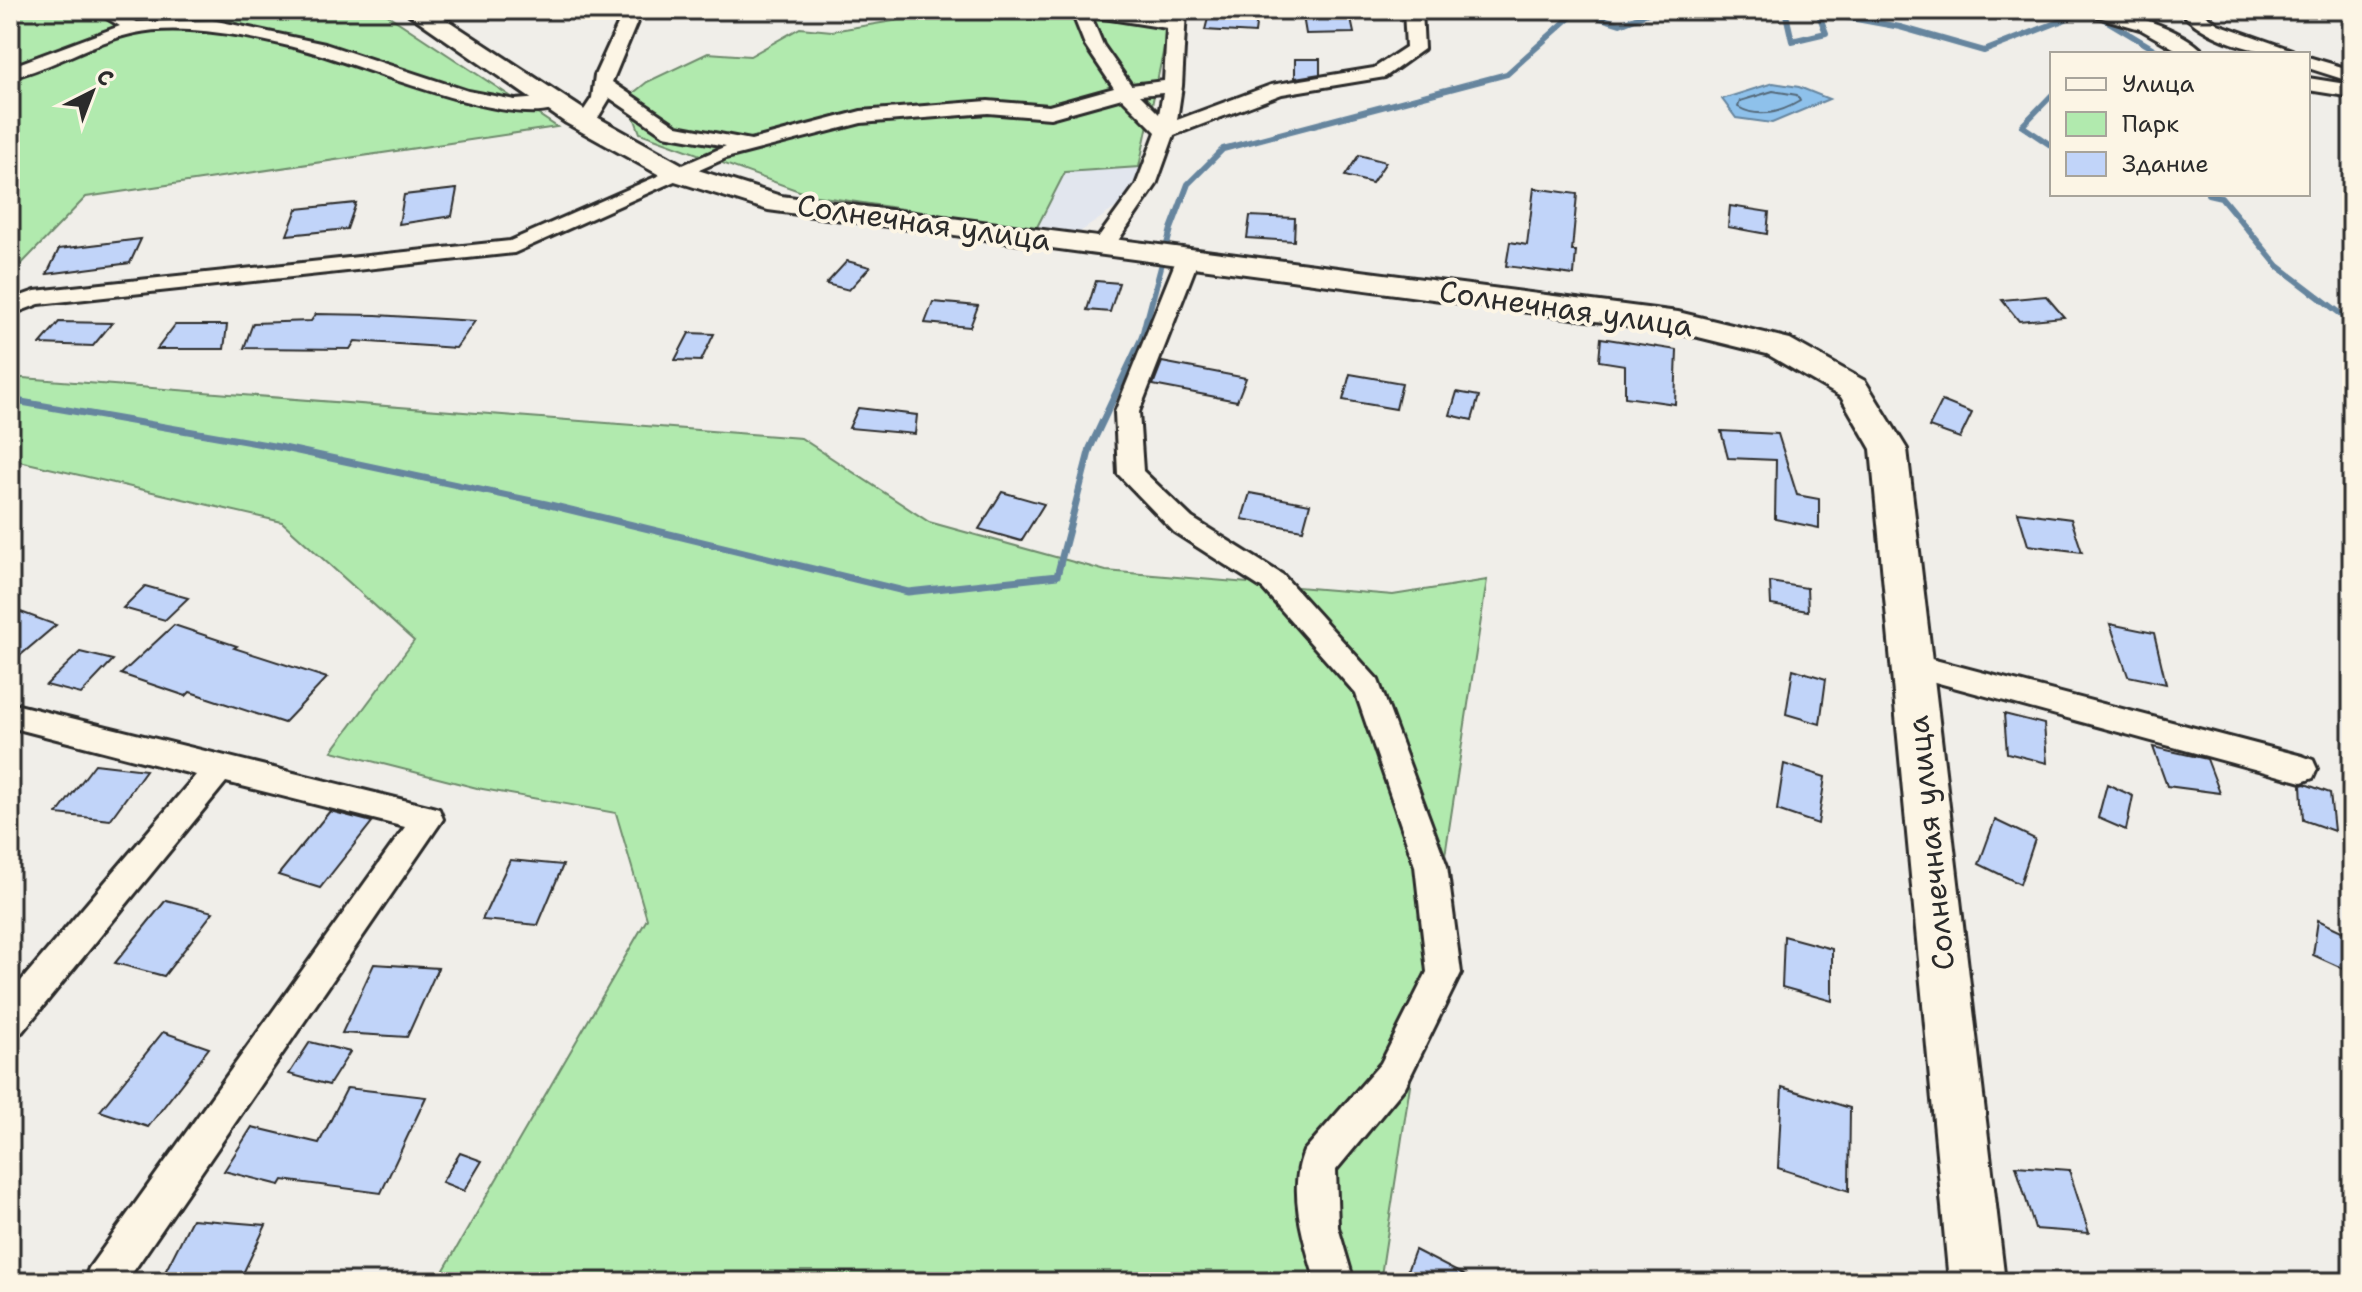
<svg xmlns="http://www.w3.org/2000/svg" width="2362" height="1292" viewBox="0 0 2362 1292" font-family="'Shantell Sans',sans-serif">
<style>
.built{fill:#e2e6ee}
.green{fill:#b1eaae;stroke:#6e8a6c;stroke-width:2}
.water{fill:#8ec1eb;stroke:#66859e;stroke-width:2}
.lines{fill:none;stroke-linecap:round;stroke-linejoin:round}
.shore{stroke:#536778;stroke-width:2}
.stream-far1{stroke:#66859e;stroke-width:6}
.stream{stroke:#66859e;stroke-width:7}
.building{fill:#c1d4f9;stroke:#2b2b2b;stroke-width:2}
.street-casing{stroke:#2b2b2b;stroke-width:6}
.secondary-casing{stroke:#2b2b2b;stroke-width:6}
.street{fill:#fcf5e5;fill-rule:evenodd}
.secondary{fill:#fcf5e5;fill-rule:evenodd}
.labels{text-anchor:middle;stroke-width:8;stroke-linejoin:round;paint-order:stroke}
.street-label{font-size:30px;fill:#2b2b2b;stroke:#fcf5e5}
</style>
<rect width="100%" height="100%" fill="#f0eee9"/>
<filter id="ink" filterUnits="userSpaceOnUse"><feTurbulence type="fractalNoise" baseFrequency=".0125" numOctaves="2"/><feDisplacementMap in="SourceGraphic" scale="16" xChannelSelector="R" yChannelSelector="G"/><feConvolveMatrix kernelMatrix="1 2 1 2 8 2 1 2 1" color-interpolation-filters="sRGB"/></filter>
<g filter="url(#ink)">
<path class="built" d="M1139 167 1143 189 1080 232 1036 229 1065 172Z"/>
<g class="green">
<path d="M10 10H380L557 127 86 197 10 276Z"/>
<path d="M961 10H1172L1139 167 1065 172 1036 229 810 195 640 133 627 98 647 82 708 53 750 56 800 28 832 31Z"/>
<path d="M10 377 801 438 929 522 1106 571 1393 595 1487 580 1380 1282H437L647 919 616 813 477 788 332 751 414 641 282 522 10 459Z"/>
</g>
<path class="water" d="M1773 83 1799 87 1829 99 1772 123 1736 118 1722 99Z"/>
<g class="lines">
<path class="shore" d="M1773 91 1797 95 1800 101C1780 113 1759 119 1738 107L1740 101Z"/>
<g class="stream-far1">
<path d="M1575 10 1620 24 1655 10"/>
<path d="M1785 10 1792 41 1826 33 1818 12 1900 27 1984 51 2089 10 2162 54"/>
<path d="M2052 95 2022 126 2052 146"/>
<path d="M2208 194 2221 197 2278 266 2349 320"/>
<path d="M1147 320 1171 229 1188 184 1223 149 1507 74 1577 11"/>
</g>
<g class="stream">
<path d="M2346 318 2352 323"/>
<path d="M10 400 279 447 546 504 908 592 1057 576 1090 448 1142 338 1147 318"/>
</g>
</g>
<g class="building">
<path d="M1210 10H1258L1255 33 1205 30Z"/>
<path d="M1302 10H1349L1354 33 1306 34Z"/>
<path d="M1295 59H1320V74L1295 78Z"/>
<path d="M1359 155 1386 162 1372 183 1345 176Z"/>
<path d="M1534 188 1577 194 1572 251H1576L1574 275 1506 266 1510 242 1527 245Z"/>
<path d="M457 189 452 216 399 224 404 195Z"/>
<path d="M356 203 347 229 287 235 297 209Z"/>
<path d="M1730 206 1769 212 1767 234 1728 227Z"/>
<path d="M1250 216 1295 218 1294 241 1247 238Z"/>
<path d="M141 239 130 263 47 274 59 249Z"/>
<path d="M847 261 870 267 849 290 826 284Z"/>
<path d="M1096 281 1119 283 1110 312 1087 310Z"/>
<path d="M2046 296 2064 317 2019 321 2002 300Z"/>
<path d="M933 302 978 306 970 327 925 323Z"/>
<path d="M316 314 376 315 475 321 456 348 355 341 350 349 244 348 253 323 311 321Z"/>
<path d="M59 322 112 323 93 346 40 344Z"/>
<path d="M175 325H227L224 349H157Z"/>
<path d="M689 333 714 334 701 361 675 360Z"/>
<path d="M1601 338 1677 350 1675 404 1625 397V365L1599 361Z"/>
<path d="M1162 362 1246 378 1237 401 1153 385Z"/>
<path d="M1350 374 1402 383 1396 409 1343 400Z"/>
<path d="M1457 392 1479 396 1472 420 1450 415Z"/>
<path d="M1942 401 1972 413 1960 438 1929 427Z"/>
<path d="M858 408 917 415 915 434 849 428Z"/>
<path d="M1721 431 1778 434 1797 495 1819 499V528L1775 519 1776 460 1728 458Z"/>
<path d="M1002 492 1044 504 1021 541 979 529Z"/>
<path d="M1250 493 1310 504 1303 530 1242 519Z"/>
<path d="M2018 512 2071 519 2082 552 2028 545Z"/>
<path d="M1770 582 1807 588 1808 611 1771 605Z"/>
<path d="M145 586 188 598 165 620 123 608Z"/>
<path d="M10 608 56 625 10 664Z"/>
<path d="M2110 624 2154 633 2166 684 2128 676Z"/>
<path d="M174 625 237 646 234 648 327 678 284 723 190 692 186 696 121 674Z"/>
<path d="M80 652 113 660 81 694 46 685Z"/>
<path d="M1793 669 1826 679 1820 724 1786 714Z"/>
<path d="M2004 714 2044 724 2047 763 2007 753Z"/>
<path d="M2153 747 2207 759 2220 793 2167 786Z"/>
<path d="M95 764 146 770 110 820 57 814Z"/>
<path d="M1784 764 1825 777 1818 824 1777 810Z"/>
<path d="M2107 784 2133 796 2126 830 2098 818Z"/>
<path d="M2305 784 2330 793 2334 831 2303 820 2301 785Z"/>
<path d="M330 811 372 822 320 888 278 875Z"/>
<path d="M1995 820 2035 839 2020 884 1979 864Z"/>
<path d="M510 860 563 865 538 925 482 920Z"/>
<path d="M166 900 213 912 164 976 115 963Z"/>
<path d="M2318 920 2348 934 2344 969 2313 955Z"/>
<path d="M1784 936 1832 949V1001L1782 987Z"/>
<path d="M374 964 438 968 407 1037 342 1033Z"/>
<path d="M163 1032 209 1048 148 1127 100 1111Z"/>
<path d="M310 1042 350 1052 329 1085 289 1074Z"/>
<path d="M1782 1087 1850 1108 1849 1191 1778 1168Z"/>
<path d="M347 1088 426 1097 381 1193 283 1180 280 1185 224 1171 252 1127 319 1143Z"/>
<path d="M460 1153 482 1161 464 1191 442 1182Z"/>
<path d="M2016 1166 2069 1170 2089 1233 2035 1229Z"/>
<path d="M192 1219 266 1225 239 1282H160Z"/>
<path d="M1415 1250 1477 1282H1403Z"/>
</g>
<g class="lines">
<defs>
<g id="street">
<path d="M93 10H115L137 22 212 20 325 44 468 91 515 100 555 97 564 103C533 138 358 64 315 53 266 39 185 22 135 33 92 42 53 68 10 78V67L120 26Z"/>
<path d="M574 10H642L612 82 677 126 751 140 861 111 988 101 1049 106 1114 88 1085 45 1071 10H1120L1168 18V10H1186L1182 86 1177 120 1271 85 1374 68 1406 47 1404 10H1422L1424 49 1385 77 1282 94 1174 135 1156 185 1111 251 1103 252 1092 246 1136 185 1156 132 1122 98 1050 118 988 113 861 123 726 158 514 253 39 304 10 315V300L35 291 510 241 726 146 664 135 610 98 593 126H579L576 122 592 98 595 75 621 18 583 15ZM1091 16 1167 28 1164 81 1131 85 1103 45ZM1163 93 1159 114 1140 95Z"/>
<path d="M2085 10C2123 10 2180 26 2206 54H2184L2140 29 2088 14Z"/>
<path d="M2179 10H2199L2218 24 2292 50 2295 54C2257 54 2205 40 2179 10Z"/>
<path d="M2308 57 2352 70V82L2308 68Z"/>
<path d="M2308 78 2352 85V97L2308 90Z"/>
<path d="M1188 252 1199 258 1139 412 1143 471 1192 518 1283 575 1378 680 1447 866 1461 973 1405 1087 1336 1170 1338 1227 1354 1282H1316C1304 1242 1287 1191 1304 1151L1381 1063 1427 972 1415 866 1356 694 1263 589 1174 532 1118 474 1115 412 1177 258Z"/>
<path d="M1912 654 2302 756 2313 760 2317 769 2313 778 2302 782 1902 673 1898 665 1902 657Z"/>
<path d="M10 703 428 806 439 809 443 819 126 1282H84L89 1268 405 827 226 782 22 1032 10 1037V994L196 775 10 727Z"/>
</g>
<path id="secondary" d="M403 10H432L586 111 685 166 781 196 1678 312 1790 339 1865 381 1907 449 2005 1282H1949L1871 449 1841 397 1767 354 1678 332 768 210 665 178 566 123Z"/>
</defs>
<use href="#street" class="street-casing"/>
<use href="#secondary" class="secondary-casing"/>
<use href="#street" class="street"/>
<use href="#secondary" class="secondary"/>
</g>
</g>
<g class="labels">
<g class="street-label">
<text transform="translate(924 223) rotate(8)" y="10">Солнечная улица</text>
<text transform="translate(1566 309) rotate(8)" y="10">Солнечная улица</text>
<text transform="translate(1931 843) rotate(-96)" y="10">Солнечная улица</text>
</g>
</g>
<rect width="2362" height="1292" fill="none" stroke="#fcf5e5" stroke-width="40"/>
<rect x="20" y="20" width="2322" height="1252" fill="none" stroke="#2b2b2b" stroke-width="3" filter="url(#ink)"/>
<rect x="2050" y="52" width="260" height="144" fill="#fcf5e5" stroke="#a8a49b" stroke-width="2"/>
<rect x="2066" y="78" width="40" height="12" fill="#fcf5e5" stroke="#a8a49b" stroke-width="2"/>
<text x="2122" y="92" font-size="24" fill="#2b2b2b">Улица</text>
<rect x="2066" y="112" width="40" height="24" fill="#b1eaae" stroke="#a8a49b" stroke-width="2"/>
<text x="2122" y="132" font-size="24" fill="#2b2b2b">Парк</text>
<rect x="2066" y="152" width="40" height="24" fill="#c1d4f9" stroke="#a8a49b" stroke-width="2"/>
<text x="2122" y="172" font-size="24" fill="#2b2b2b">Здание</text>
<g transform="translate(92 92) rotate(42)" stroke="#fcf5e5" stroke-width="6" paint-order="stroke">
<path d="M0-6L14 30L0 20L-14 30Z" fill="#2b2b2b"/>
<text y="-12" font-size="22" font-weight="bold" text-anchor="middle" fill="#2b2b2b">С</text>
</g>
</svg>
